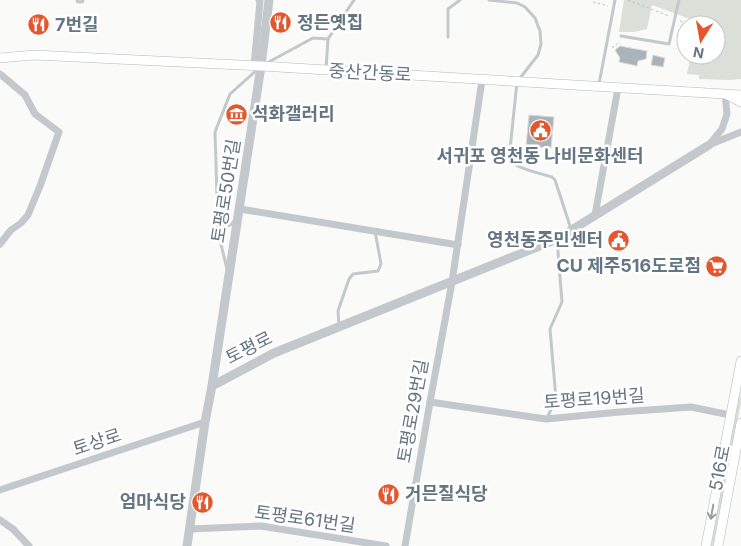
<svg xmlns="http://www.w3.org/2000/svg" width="741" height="546" viewBox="0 0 741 546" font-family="Inter,'Noto Sans KR',sans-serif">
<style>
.green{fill:#dadfd7}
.building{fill:#aab3b9;stroke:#dcdcda}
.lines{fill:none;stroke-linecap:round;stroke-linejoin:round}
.secondary-casing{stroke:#b3babf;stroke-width:10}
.path{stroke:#bbbfc2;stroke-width:1;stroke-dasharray:2.5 2.5;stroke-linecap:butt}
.service{stroke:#c3c8cc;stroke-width:3}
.minor{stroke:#c3c8cc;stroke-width:7}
.tertiary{stroke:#c3c8cc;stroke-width:9}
.secondary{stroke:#fff;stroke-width:9}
.oneway{stroke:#939fa8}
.labels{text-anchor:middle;stroke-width:5;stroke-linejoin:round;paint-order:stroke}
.poi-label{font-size:18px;font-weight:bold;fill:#657683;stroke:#fff;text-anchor:start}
.street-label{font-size:18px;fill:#657683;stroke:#fff}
</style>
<rect width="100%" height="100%" fill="#fafaf8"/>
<g class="green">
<path d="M624 0H741V79L729 80 699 79V75L687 74 691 55H716V25H691L690 19 652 5 647 29 634 32H619Z"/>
<path d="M740 387 741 403 713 546H709Z"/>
</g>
<g class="building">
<path d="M620 46 647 51 646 59 638 61 637 66 619 62 620 58 615 50Z"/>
<path d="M653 55 665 58 663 67 651 65Z"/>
<path d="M529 115 554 117 551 148 526 146Z"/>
</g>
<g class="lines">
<defs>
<g id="secondary">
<path d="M0 58 34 55 261 66 741 95"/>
<path d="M728 95 741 102"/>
<path d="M706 546 741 361"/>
<path d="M718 546 741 423"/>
</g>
</defs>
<use href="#secondary" class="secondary-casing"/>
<g class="path">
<path d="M628 0 669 16"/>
<path d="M593 2 608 6"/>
<path d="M680 21 690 25"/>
<path d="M612 47H614L620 41"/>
</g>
<g class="service">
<path d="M489 0 517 3 525 7 535 18 540 31 541 44 538 55 517 82 509 159C516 169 540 173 552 177L555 180 571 229"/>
<path d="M621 36 669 44 679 0"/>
<path d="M448 37V9L460 0"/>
<path d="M265 64 313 38 328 39"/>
<path d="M326 69 328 39 354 0"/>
<path d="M599 84 615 0"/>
<path d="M218 226C223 227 231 227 234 221"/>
<path d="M227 269 218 232 215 132 230 94 258 69"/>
<path d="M339 326 338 311 349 279 353 274 378 271 381 264 375 231"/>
<path d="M547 418 556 399 550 329 562 302 557 239"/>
</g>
<g class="minor">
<path d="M79 0H81"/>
<path d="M254 66 260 1 259 0"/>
<path d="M0 74 25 95 35 114 59 132 40 186 28 215 21 223 11 230 0 244"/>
<path d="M711 144 741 132"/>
<path d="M709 145 722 129 727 114 725 94"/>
<path d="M240 209 458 245"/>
<path d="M595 215 618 88"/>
<path d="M430 402 546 419 620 412 691 407 730 415"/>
<path d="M0 490 205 422"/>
<path d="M0 520 13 529 29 546"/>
<path d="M190 529 261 526 386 546"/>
<path d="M405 546 430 402 452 282 482 80"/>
</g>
<g class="tertiary">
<path d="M212 386 261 66 269 0"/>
<path d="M187 546 205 422 212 386 274 353 557 239 709 145"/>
</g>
<use href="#secondary" class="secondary"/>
</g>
<defs><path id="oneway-shaft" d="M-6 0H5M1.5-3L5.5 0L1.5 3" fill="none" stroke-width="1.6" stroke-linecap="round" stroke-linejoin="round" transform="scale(1.25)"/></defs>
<use class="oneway" href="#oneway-shaft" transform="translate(712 512) rotate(100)"/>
<defs>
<symbol id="restaurant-disc" viewBox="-11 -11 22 22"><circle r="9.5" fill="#e4572e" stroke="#fff"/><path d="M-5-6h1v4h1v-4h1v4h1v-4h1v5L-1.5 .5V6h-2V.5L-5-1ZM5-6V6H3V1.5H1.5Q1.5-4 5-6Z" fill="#fff"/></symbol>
<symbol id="museum-disc" viewBox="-11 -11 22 22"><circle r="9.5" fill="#e4572e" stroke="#fff"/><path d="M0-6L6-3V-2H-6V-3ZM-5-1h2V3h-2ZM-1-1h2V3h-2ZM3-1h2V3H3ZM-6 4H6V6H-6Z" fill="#fff"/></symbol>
<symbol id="civic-disc" viewBox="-11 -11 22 22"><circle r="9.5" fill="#e4572e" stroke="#fff"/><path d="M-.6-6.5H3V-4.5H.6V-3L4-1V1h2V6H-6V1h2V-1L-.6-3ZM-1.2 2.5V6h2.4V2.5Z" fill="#fff"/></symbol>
<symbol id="supermarket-disc" viewBox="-11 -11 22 22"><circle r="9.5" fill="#e4572e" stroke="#fff"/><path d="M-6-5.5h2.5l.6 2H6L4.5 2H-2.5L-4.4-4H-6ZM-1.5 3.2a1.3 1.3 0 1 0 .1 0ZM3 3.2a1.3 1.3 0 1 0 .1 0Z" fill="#fff"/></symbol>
</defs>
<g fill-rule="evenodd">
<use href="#restaurant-disc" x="268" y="10" width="25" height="25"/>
<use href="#restaurant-disc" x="26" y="12" width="25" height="25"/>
<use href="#museum-disc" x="224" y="102" width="25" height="25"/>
<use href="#civic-disc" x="528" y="118" width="25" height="25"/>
<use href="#civic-disc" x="606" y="228" width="25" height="25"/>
<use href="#supermarket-disc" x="704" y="254" width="25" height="25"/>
<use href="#restaurant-disc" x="376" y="482" width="25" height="25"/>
<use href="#restaurant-disc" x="190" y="490" width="25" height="25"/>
</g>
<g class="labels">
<g class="poi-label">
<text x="297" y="29">정든옛집</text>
<text x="55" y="31">7번길</text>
<text x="252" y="120">석화갤러리</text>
<text x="540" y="162" text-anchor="middle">서귀포 영천동 나비문화센터</text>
<text x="603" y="246" text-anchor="end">영천동주민센터</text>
<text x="701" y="272" text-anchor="end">CU 제주516도로점</text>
<text x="405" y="500">거믄질식당</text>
<text x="186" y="508" text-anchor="end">엄마식당</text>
</g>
<g class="street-label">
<text transform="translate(370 73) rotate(3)" y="6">중산간동로</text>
<text transform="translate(226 191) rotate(-81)" y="6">토평로50번길</text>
<text transform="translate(249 348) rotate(-27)" y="6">토평로</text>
<text transform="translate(594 399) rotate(-4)" y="6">토평로19번길</text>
<text transform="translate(413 411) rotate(-80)" y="6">토평로29번길</text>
<text transform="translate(97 442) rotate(-18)" y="6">토상로</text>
<text transform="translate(720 468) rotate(-79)" y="6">516로</text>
<text transform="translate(305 519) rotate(8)" y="6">토평로61번길</text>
</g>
</g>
<g transform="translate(701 40) rotate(191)"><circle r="24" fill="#ffffff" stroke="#c1c8cd"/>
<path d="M0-4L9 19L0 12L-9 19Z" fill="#e4572e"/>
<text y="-8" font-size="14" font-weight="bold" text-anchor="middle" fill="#657683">N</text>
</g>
</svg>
